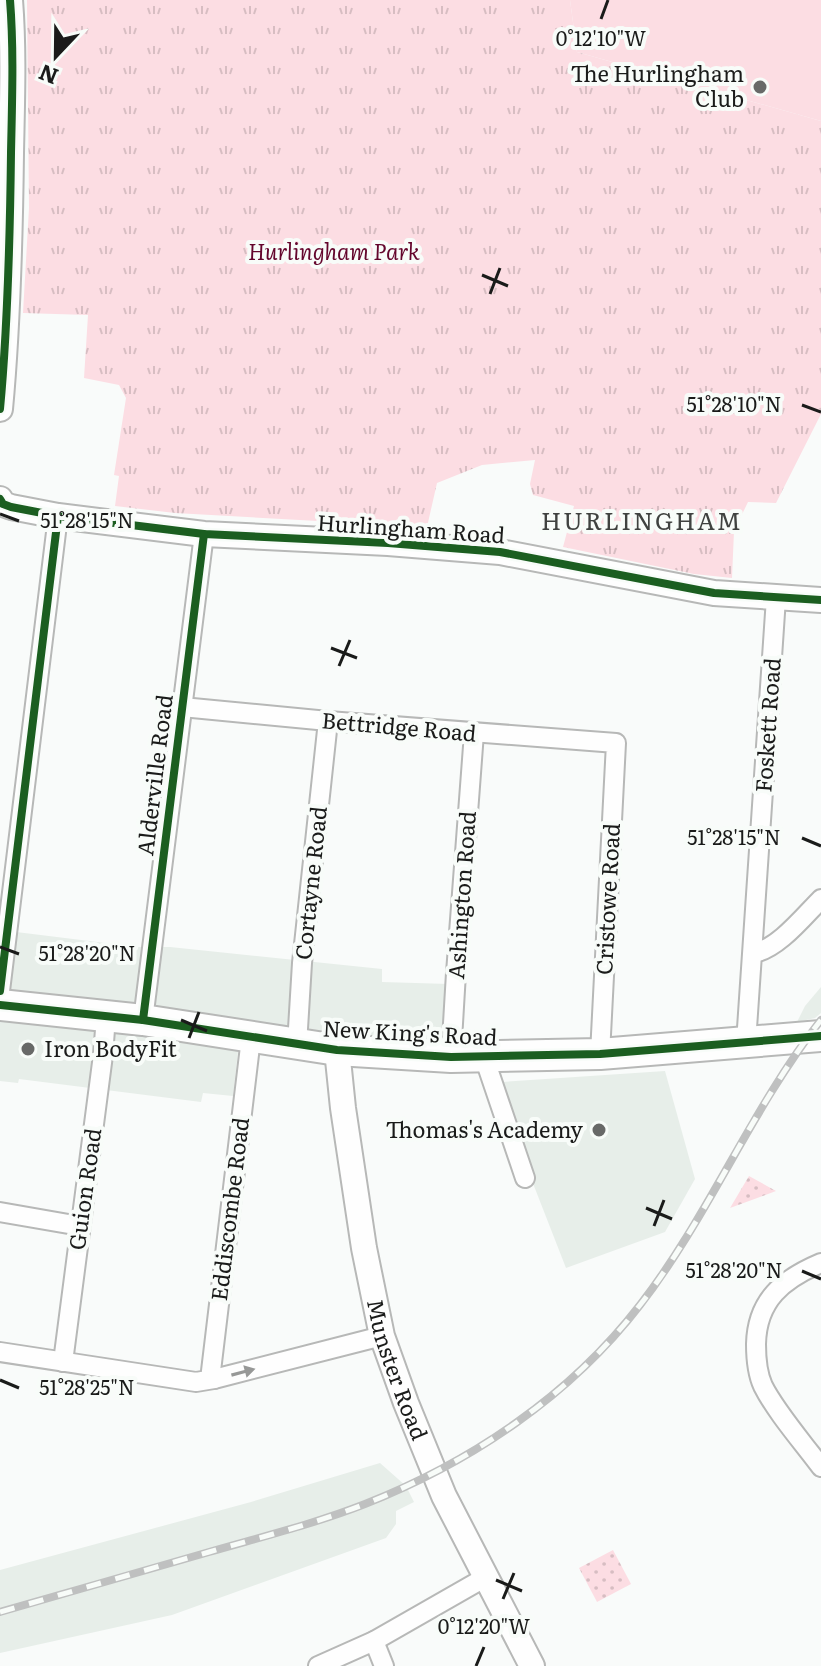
<svg xmlns="http://www.w3.org/2000/svg" width="821" height="1666" viewBox="0 0 821 1666" font-family="Literata,serif">
<style>
.built{fill:#e7eee9}
.grass{fill:#fcdde3}
.park{fill:url(#park-tufts)}
.garden{fill:url(#garden-dots)}
.lines{fill:none;stroke-linecap:round;stroke-linejoin:round}
.minor-casing{stroke:#b7b8b7;stroke-width:22}
.tertiary-casing{stroke:#b7b8b7;stroke-width:28}
.primary-casing{stroke:#b7b8b7;stroke-width:34}
.minor{stroke:#fefefe;stroke-width:18}
.tertiary{stroke:#fefefe;stroke-width:24}
.primary{stroke:#fefefe;stroke-width:30}
.rail-casing{stroke:#bfc0c0;stroke-width:8}
.rail{stroke:#f8fcf9;stroke-width:5;stroke-dasharray:15;stroke-linecap:butt}
.cycleway-casing{stroke:#f8fcf9;stroke-width:13}
.cycleway{stroke:#1b5e20;stroke-width:8}
.oneway{fill:#979897}
.ticks{fill:none;stroke:#1a1b1a;stroke-width:3}
.poi-dot{fill:#686968;stroke:#f8fcf9;stroke-width:3}
.labels{text-anchor:middle;stroke-width:8;stroke-linejoin:round;paint-order:stroke}
.poi-label{font-size:22px;fill:#1a1b1a;stroke:#f8fcf9;text-anchor:end}
.park-label{font-size:22px;font-style:italic;fill:#64062d;stroke:#f8fcf9}
.street-label{font-size:22px;fill:#1a1b1a;stroke:#f8fcf9}
.neighbourhood-label{font-size:24px;letter-spacing:2px;fill:#404240;stroke:#f8fcf9}
.ticks-label{font-size:20px;text-anchor:middle;fill:#1a1b1a;stroke:#f8fcf9;stroke-width:8;stroke-linejoin:round;paint-order:stroke}
</style>
<defs>
<pattern id="park-tufts" width="24" height="20" patternUnits="userSpaceOnUse" patternTransform="scale(2)"><rect width="24" height="20" fill="#fcdde3"/><path d="M3 7l-1-3M5 7V3M7 7l1-3M15 17l-1-3M17 17v-4M19 17l1-3" fill="none" stroke="#d7bdc2"/></pattern>
<pattern id="garden-dots" width="8" height="8" patternUnits="userSpaceOnUse" patternTransform="scale(2)"><rect width="8" height="8" fill="#fcdde3"/><path d="M2 2h.1M6 6h.1" fill="none" stroke="#d7bdc2" stroke-width="1.8" stroke-linecap="round"/></pattern>
</defs>
<rect width="100%" height="100%" fill="#f9fbfa"/>
<g class="built">
<path d="M0 930 138 947H170L382 969V982L449 984V1038L437 1048 0 998Z"/>
<path d="M821 987V1013L815 1018 797 1022 805 1006Z"/>
<path d="M0 1016 228 1041 238 1052 233 1096 203 1093 201 1102 19 1079 18 1083 0 1081Z"/>
<path d="M665 1071 695 1179 665 1232 566 1268 534 1186 502 1082Z"/>
<path d="M380 1463 406 1486 414 1502 396 1511V1524L386 1538 172 1615 0 1653V1570L251 1502Z"/>
</g>
<path class="grass" d="M570 0H821V121L577 52Z"/>
<path class="park" d="M27 0H570L577 52 821 121V414L776 503 748 502 734 531 732 578 694 574 563 547 574 506 533 495 530 484 535 460 482 465 437 483 427 527 175 513 115 506 119 476 114 475 126 398 119 385 84 378 88 315 23 313 29 208Z"/>
<g class="garden">
<path d="M749 1176 776 1191 730 1208Z"/>
<path d="M613 1550 631 1584 597 1602 579 1568Z"/>
</g>
<g class="lines">
<defs>
<g id="minor">
<path d="M182 707 328 721 616 743 600 1054"/>
<path d="M753 953C777 950 804 916 821 899"/>
<path d="M0 991 58 516"/>
<path d="M143 1020 204 534"/>
<path d="M746 1043 776 598"/>
<path d="M297 1045 302 963 328 721"/>
<path d="M451 1057 456 973 474 733"/>
<path d="M484 1057 525 1178"/>
<path d="M0 1212 80 1226"/>
<path d="M821 1263C783 1279 757 1300 756 1344 756 1359 757 1373 763 1386 776 1412 804 1444 821 1467"/>
<path d="M0 1352 196 1382 214 1379 382 1336"/>
<path d="M63 1362 103 1055 106 1017"/>
<path d="M214 1379 211 1371 251 1038"/>
<path d="M374 1641 384 1666"/>
<path d="M318 1666 374 1641 486 1577"/>
</g>
<g id="tertiary">
<path d="M0 409C8 324 10 238 11 153 12 102 14 51 10 0"/>
<path d="M0 499 3 504 11 507 58 516 204 534 388 543 500 552 714 593 821 600"/>
<path id="s1" d="M337 1050 343 1108 364 1248 382 1336 406 1403 444 1496 532 1666"/>
</g>
<path id="primary" d="M0 1005 143 1020 337 1050 451 1057 600 1054 821 1036"/>
</defs>
<use href="#minor" class="minor-casing"/>
<use href="#tertiary" class="tertiary-casing"/>
<use href="#primary" class="primary-casing"/>
<use href="#minor" class="minor"/>
<use href="#tertiary" class="tertiary"/>
<use href="#primary" class="primary"/>
<defs>
<path id="rail" d="M0 1612C70 1592 139 1572 209 1552 261 1537 314 1524 365 1504 471 1462 570 1396 640 1305 709 1216 751 1109 821 1020"/>
</defs>
<use href="#rail" class="rail-casing"/>
<use href="#rail" class="rail"/>
<defs>
<g id="cycleway">
<path d="M0 409C8 324 10 238 11 153 12 102 14 51 10 0"/>
<path d="M0 499 3 504 11 507 58 516 204 534 388 543 500 552 714 593 821 600"/>
<path d="M0 991 58 516"/>
<path d="M0 1005 143 1020 337 1050 451 1057 600 1054 821 1036"/>
<path d="M143 1020 204 534"/>
</g>
</defs>
<use href="#cycleway" class="cycleway-casing"/>
<use href="#cycleway" class="cycleway"/>
</g>
<defs><path id="oneway-solid" d="M-6-.8H1V-3.2L6.5 0L1 3.2V.8H-6Z" transform="scale(2)"/></defs>
<use class="oneway" href="#oneway-solid" transform="translate(243 1372) rotate(-15)"/>
<path class="ticks" d="M601 19 608 0M482 275 508 286M490 294 500 268M802 405 821 412M0 514 19 521M331 648 357 658M339 666 350 640M802 838 821 846M0 947 19 954M181 1020 207 1031M189 1038 199 1012M646 1208 672 1219M654 1226 664 1200M802 1271 821 1279M0 1380 19 1388M496 1580 522 1591M503 1599 514 1573M476 1666 484 1647"/>
<g class="poi-dot">
<circle cx="760" cy="87" r="8"/>
<circle cx="28" cy="1049" r="8"/>
<circle cx="599" cy="1130" r="8"/>
</g>
<g class="labels">
<g class="poi-label">
<text x="744" y="82">The Hurlingham<tspan x="744" dy="25">Club</tspan></text>
<text x="44" y="1057" text-anchor="start">Iron BodyFit</text>
<text x="583" y="1138">Thomas's Academy</text>
</g>
<g class="park-label">
<text x="334" y="260">Hurlingham Park</text>
</g>
<g class="street-label">
<text transform="translate(411 529) rotate(4)" y="8">Hurlingham Road</text>
<text transform="translate(768 725) rotate(-86)" y="8">Foskett Road</text>
<text transform="translate(399 727) rotate(5)" y="8">Bettridge Road</text>
<text transform="translate(155 775) rotate(-83)" y="8">Alderville Road</text>
<text transform="translate(311 883) rotate(-84)" y="8">Cortayne Road</text>
<text transform="translate(462 895) rotate(-86)" y="8">Ashington Road</text>
<text transform="translate(608 899) rotate(-87)" y="8">Cristowe Road</text>
<text transform="translate(410 1033) rotate(3)" y="8">New King's Road</text>
<text transform="translate(85 1189) rotate(-82)" y="8">Guion Road</text>
<text transform="translate(230 1209) rotate(-83)" y="8">Eddiscombe Road</text>
<text dy="8" stroke="none"><textPath href="#s1" startOffset="326">Munster Road</textPath></text>
</g>
<g class="neighbourhood-label">
<text x="642" y="530">HURLINGHAM</text>
</g>
</g>
<g class="ticks-label">
<text x="601" y="46">0°12'10"W</text>
<text x="734" y="412">51°28'10"N</text>
<text x="87" y="528">51°28'15"N</text>
<text x="734" y="845">51°28'15"N</text>
<text x="87" y="961">51°28'20"N</text>
<text x="734" y="1278">51°28'20"N</text>
<text x="87" y="1395">51°28'25"N</text>
<text x="484" y="1634">0°12'20"W</text>
</g>
<g transform="translate(56 56) rotate(202)" stroke="#f8fcf9" stroke-width="6" paint-order="stroke">
<path d="M0-6L14 30L0 20L-14 30Z" fill="#1a1b1a"/>
<text y="-12" font-size="22" font-weight="bold" text-anchor="middle" fill="#1a1b1a">N</text>
</g>
</svg>
